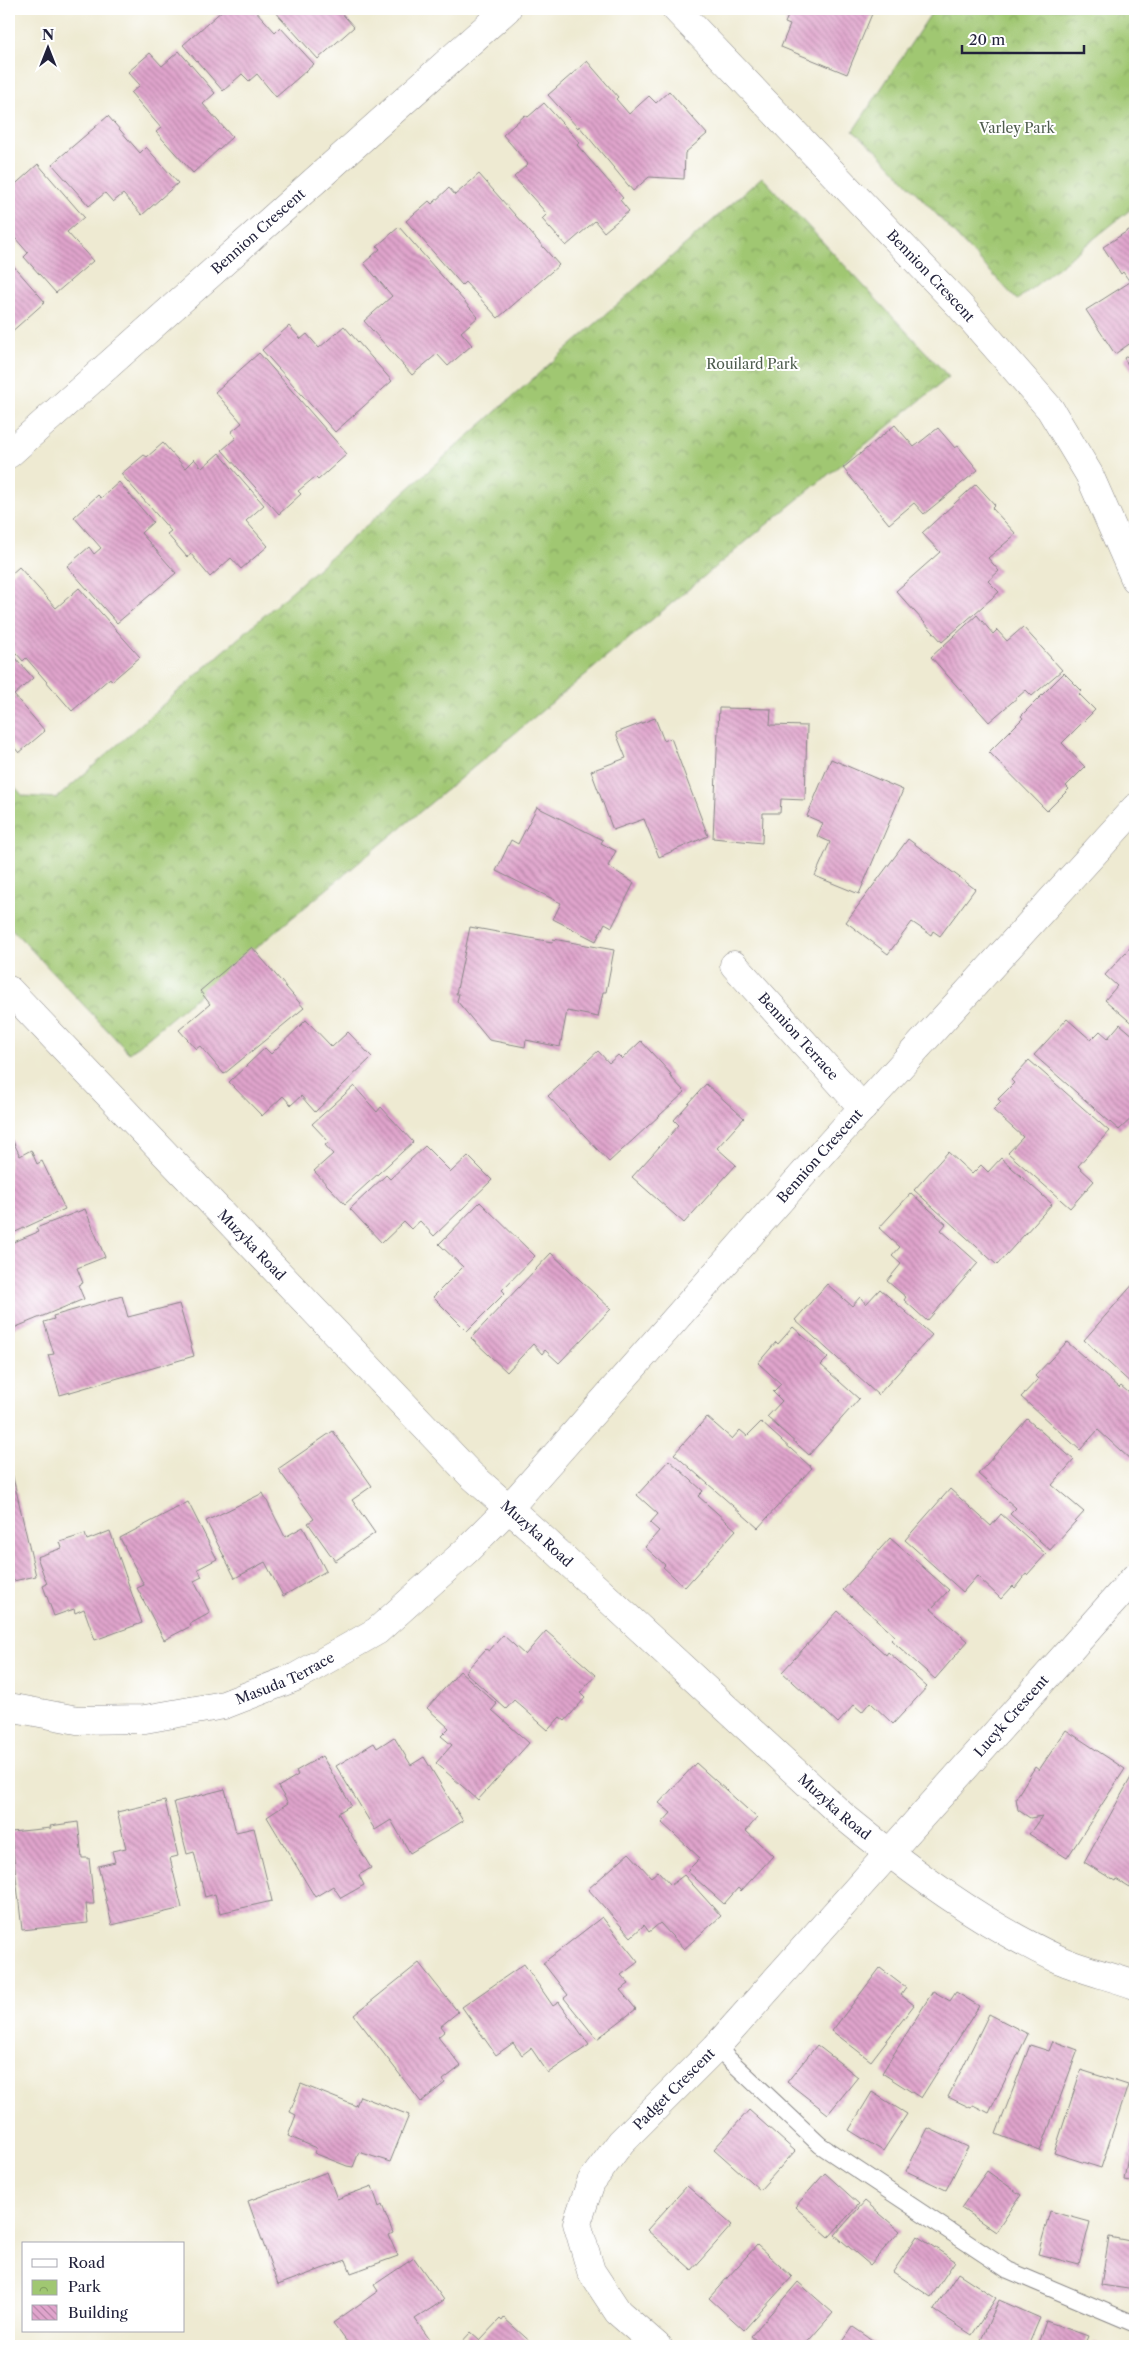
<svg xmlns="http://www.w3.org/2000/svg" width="1144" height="2355" viewBox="0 0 1144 2355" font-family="'Libre Caslon Text',serif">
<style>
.park{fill:url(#park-crowns);stroke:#617456}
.building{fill:url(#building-back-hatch)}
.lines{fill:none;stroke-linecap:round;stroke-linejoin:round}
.service-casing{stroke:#888686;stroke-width:18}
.minor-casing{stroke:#888686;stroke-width:29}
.service{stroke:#fff;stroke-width:16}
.minor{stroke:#fff;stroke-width:28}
.labels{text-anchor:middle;stroke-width:4;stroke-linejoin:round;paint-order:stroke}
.park-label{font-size:14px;fill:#4e5c4e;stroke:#fff}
.street-label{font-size:14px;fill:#22223b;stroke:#fff}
</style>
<defs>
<pattern id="park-crowns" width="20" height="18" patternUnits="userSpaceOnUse" patternTransform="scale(1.25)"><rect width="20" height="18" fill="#a0c772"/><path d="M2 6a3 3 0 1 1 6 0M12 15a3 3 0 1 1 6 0" fill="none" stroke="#82a15f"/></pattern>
<pattern id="building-back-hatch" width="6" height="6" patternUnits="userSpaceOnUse" patternTransform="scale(1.25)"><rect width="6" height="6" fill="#e0a4cc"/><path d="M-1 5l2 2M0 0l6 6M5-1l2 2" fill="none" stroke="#b585a7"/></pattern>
</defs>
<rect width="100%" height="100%" fill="#fff"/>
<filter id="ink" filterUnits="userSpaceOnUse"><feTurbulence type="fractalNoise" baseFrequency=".02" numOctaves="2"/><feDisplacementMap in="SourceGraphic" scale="10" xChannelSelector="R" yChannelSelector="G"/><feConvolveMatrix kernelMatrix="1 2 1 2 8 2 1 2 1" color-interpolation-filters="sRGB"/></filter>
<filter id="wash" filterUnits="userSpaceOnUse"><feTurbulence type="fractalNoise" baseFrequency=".0096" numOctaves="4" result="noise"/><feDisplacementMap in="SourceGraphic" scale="20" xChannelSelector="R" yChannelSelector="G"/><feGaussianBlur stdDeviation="1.12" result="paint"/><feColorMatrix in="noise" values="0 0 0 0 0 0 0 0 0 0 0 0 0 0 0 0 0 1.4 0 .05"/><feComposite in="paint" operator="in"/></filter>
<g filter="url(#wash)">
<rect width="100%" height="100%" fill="#eeead2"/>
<g class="park">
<path d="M934 9H1135V206L1017 300 876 150 853 131Z"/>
<path d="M762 177 949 377 777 516 129 1053 9 926V780L23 796 57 798Z"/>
</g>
<g id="blocks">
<g class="building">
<path d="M224 9H254L275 32 280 27 314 64 276 97 257 74 249 81 242 74 223 91 183 45Z"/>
<path d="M273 9H338L354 27 318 59Z"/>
<path d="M791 9H874L847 74 781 47 790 25 785 23Z"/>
<path d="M179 51 215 93 203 104 232 137 193 173 156 132 161 128 131 93 140 85 128 72 150 53 162 66Z"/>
<path d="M587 61 618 97 616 99 629 114 649 96 656 103 669 91 707 134 685 153 684 179 649 177 633 191 579 126 578 128 548 95Z"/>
<path d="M544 103 580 143 577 145 623 198 620 200 629 211 604 232 595 221 566 246 542 219 547 214 514 177 528 164 503 135 525 115 528 117Z"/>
<path d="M108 116 140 153 146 147 178 183 142 215 123 194 113 202 105 193 89 206 52 164Z"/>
<path d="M38 164 84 217 67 232 93 261 56 293 24 257 28 253 9 231V190Z"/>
<path d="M479 174 559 265 498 318 465 282 462 285 406 221 429 201 432 204 449 188 455 195Z"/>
<path d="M1135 226V340L1115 354 1086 310 1130 282 1123 272 1121 274 1103 247Z"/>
<path d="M399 227 478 317 461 332 472 345 448 366 437 354 412 375 364 321 392 296 364 263 380 249 377 246Z"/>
<path d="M11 263 45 302 9 334V266Z"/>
<path d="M289 326 301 339 307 334 319 348 344 326 392 381 335 432 262 350Z"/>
<path d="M1135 351V377L1124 358Z"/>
<path d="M259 353 347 454 318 480 315 477 298 491 301 494 279 514 222 450 236 438 231 432 242 423 215 392Z"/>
<path d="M895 425 914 447 938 428 955 448 958 446 978 470 924 514 914 503 889 524 843 468Z"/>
<path d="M163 443 185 468 194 459 202 468 219 453 264 505 246 521 268 546 241 569 231 558 210 577 191 554 187 557 167 534 171 531 121 474 144 455 147 457Z"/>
<path d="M119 482 153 522 141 533 176 573 117 623 67 566 89 547 94 554 101 548 74 517 98 495 101 498Z"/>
<path d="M976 484 995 505 992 508 1016 534 988 558 999 571 988 581 999 592 942 642 896 591 940 552 922 533Z"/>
<path d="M19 567 56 608 79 588 140 657 112 681 110 678 72 711 26 658 23 661 9 645V576Z"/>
<path d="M977 615 993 634 997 630 1007 641 1023 627 1062 670 1032 696 1026 690 989 722 931 657Z"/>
<path d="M9 650 33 678 14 695 45 731 19 753 9 741Z"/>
<path d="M1064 673 1082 691 1079 694 1095 710 1062 743 1085 767 1066 786 1069 789 1047 811 989 752 1023 718 1021 716Z"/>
<path d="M719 708 771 709 770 725 807 726 805 800 781 799 780 813H763L762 843 713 838Z"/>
<path d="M655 718 664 741 671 738 708 836 659 857 644 819 613 830 591 771 626 758 616 733Z"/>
<path d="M831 759 903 790 859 894 815 876 830 842 817 836 823 823 807 816Z"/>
<path d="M537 807 603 840 601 843 616 851 608 866 634 883 612 927 605 923 596 941 553 919 561 903 496 871 511 840 518 844Z"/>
<path d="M908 839 975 889 940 936 933 931 931 935 912 922 888 954 846 922Z"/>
<path d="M470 927 552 942 553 939 614 950 606 992H603L598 1017 567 1011 560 1047 526 1040 525 1047 489 1040 457 1001 459 994H456Z"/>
<path d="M1135 942V1026L1105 1000 1117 986 1105 975Z"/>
<path d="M252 947 304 1008 224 1074 200 1046 196 1049 179 1030 210 1004 200 991Z"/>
<path d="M1067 1019 1091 1040 1100 1031 1108 1038 1120 1024 1135 1037V1115L1119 1130 1034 1055Z"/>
<path d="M306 1020 332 1047 348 1032 372 1057 315 1112 301 1096 291 1105 283 1096 262 1116 229 1082 265 1048 271 1054Z"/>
<path d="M641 1041 671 1074 669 1075 685 1092 609 1162 548 1096 598 1051 609 1063 618 1055 622 1059Z"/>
<path d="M1029 1060 1109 1131 1078 1166 1094 1181 1070 1208 1008 1153 1023 1137 993 1110 1001 1102 998 1099 1014 1083 1011 1080Z"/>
<path d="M706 1084 744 1118 717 1148 736 1165 684 1223 632 1177 679 1125 674 1120Z"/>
<path d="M354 1086 377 1112 381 1107 413 1142 345 1204 314 1171 333 1154 325 1145 329 1142 312 1124Z"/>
<path d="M12 1139 20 1156 31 1150 37 1164 42 1161 65 1209 9 1235V1140Z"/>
<path d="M425 1146 451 1172 468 1156 492 1180 434 1236 420 1221 411 1229 404 1222 382 1243 350 1209 386 1175 390 1179Z"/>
<path d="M948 1152 972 1174 981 1165 988 1172 1001 1158 1052 1204 997 1265 914 1190Z"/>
<path d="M911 1193 946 1224 941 1230 978 1263 927 1321 904 1300 906 1297 887 1281 901 1264 892 1256 900 1247 879 1228Z"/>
<path d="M480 1202 535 1256 502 1290 505 1293 467 1331 433 1297 463 1267 439 1244Z"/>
<path d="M85 1209 105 1257 77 1268 83 1283 78 1285 84 1299 9 1330V1244L38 1232 36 1228Z"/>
<path d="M551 1253 611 1309 559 1363 545 1350 542 1354 533 1344 507 1372 471 1338Z"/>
<path d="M1135 1282V1387L1084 1340Z"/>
<path d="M827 1284 852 1306 860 1297 866 1304 880 1289 932 1335 878 1395 795 1320Z"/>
<path d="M122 1296 128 1317 179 1304 194 1356 60 1395 48 1355 54 1354 44 1322 54 1319 53 1316Z"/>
<path d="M793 1327 828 1358 821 1365 859 1399 809 1455 767 1417 782 1401 773 1392 781 1384 758 1363 776 1342 778 1344Z"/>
<path d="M1067 1342 1119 1388 1121 1386 1135 1398V1455L1131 1460 1098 1430 1080 1450 1021 1397 1038 1379 1035 1376Z"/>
<path d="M707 1417 732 1439 740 1430 747 1436 761 1422 812 1468 758 1528 674 1454Z"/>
<path d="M1027 1419 1074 1460 1052 1485 1084 1512 1050 1550 1010 1514 1016 1508 978 1474Z"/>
<path d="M333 1431 372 1486 352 1500 375 1533 335 1561 308 1523 314 1519 278 1469Z"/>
<path d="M9 1460 36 1576 9 1582Z"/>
<path d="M669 1460 703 1491 698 1496 736 1530 685 1587 663 1567 665 1565 645 1547 659 1531 650 1523 658 1514 637 1495Z"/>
<path d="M950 1489 991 1526 1001 1514 1046 1554 1027 1575 1026 1574 1015 1588 1013 1586 1001 1599 977 1576 963 1592 905 1540Z"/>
<path d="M263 1493 285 1537 303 1527 326 1571 283 1596 265 1562 235 1578 206 1521Z"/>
<path d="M188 1502 217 1559 198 1569 202 1577 194 1581 210 1613 190 1624 191 1626 164 1640 137 1588 144 1585 120 1538Z"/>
<path d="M110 1531 142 1623 95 1640 84 1609 75 1613 74 1609 54 1616 43 1586 47 1584 37 1557 62 1548 60 1542 85 1534 87 1540Z"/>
<path d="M890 1538 949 1590 931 1609 968 1641 935 1679 891 1640 895 1636 843 1590Z"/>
<path d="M838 1611 886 1655 888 1652 927 1687 893 1724 870 1702 862 1712 854 1705 838 1723 782 1672Z"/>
<path d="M546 1631 596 1675 580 1693 585 1698 565 1721 560 1717 548 1730 514 1700 506 1709 465 1672 486 1649 489 1651 503 1635 525 1655Z"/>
<path d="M460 1671 497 1704 492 1710 529 1743 478 1800 436 1763 452 1745 441 1736 449 1728 427 1708Z"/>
<path d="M1066 1730 1125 1769 1067 1858 1029 1834 1042 1816 1030 1818 1018 1810 1016 1798 1035 1767 1039 1770Z"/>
<path d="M394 1737 411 1765 424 1757 463 1821 410 1853 391 1820 375 1830 336 1766 374 1743 377 1748Z"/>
<path d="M322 1756 351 1805 338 1813 371 1868 359 1875 364 1885 341 1898 333 1886 315 1897 267 1817 288 1803 278 1787 298 1775 296 1771Z"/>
<path d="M696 1763 757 1818 746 1831 773 1856 741 1891 738 1888 724 1904 687 1871 700 1858 662 1823 671 1813 659 1803Z"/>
<path d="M1134 1772 1135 1884 1132 1882 1129 1887 1116 1879 1115 1881 1084 1862Z"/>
<path d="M225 1789 236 1832 254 1828 272 1901 220 1913 215 1894 205 1897 194 1852 187 1854 174 1802Z"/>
<path d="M165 1801 178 1856 170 1858 182 1908 112 1925 98 1866 115 1862 112 1851 126 1848 117 1812Z"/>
<path d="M78 1822 82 1858H89L94 1904H86L88 1923 22 1930 11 1832 51 1828 50 1826Z"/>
<path d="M629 1853 651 1877 658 1871 671 1885 684 1875 721 1916 684 1949 660 1923 649 1932 644 1925 631 1937 588 1889Z"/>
<path d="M602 1917 638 1962 621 1975 629 1984 620 1990 636 2009 597 2039 564 1998 568 1995 543 1963Z"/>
<path d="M419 1963 458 2012 441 2026 445 2031 438 2037 461 2066 443 2080 445 2083 421 2102 354 2015Z"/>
<path d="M524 1964 553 2006 559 2002 589 2045 548 2073 531 2048 522 2055 513 2043 496 2055 462 2007Z"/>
<path d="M880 1968 906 1988 901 1995 914 2005 871 2061 832 2031Z"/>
<path d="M933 1991 950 2001 956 1992 979 2006 921 2098 882 2073Z"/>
<path d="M989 2014 1028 2034 989 2113 973 2105 971 2108 948 2097Z"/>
<path d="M1053 2041 1078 2050 1040 2151 996 2134 1030 2045 1049 2051Z"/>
<path d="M817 2045 858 2077 828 2114 787 2082Z"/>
<path d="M1081 2070 1128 2085 1101 2168 1054 2153Z"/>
<path d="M301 2084 356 2106 360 2096 409 2115 390 2162 359 2152 353 2167 347 2166 314 2153 316 2148 288 2136 296 2115 290 2112Z"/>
<path d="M872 2092 907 2114 883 2151 849 2130Z"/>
<path d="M749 2110 795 2151 760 2190 714 2149Z"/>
<path d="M1134 2121 1135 2122V2182L1124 2180Z"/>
<path d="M928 2128 968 2147 946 2190 906 2171Z"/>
<path d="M987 2171 1021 2195 996 2232 961 2208Z"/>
<path d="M327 2172 337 2199 372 2186 379 2207 382 2205 393 2233 389 2235 398 2256 351 2273 346 2260 278 2285 248 2201Z"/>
<path d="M825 2173 859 2204 829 2237 795 2207Z"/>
<path d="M687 2186 732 2225 692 2270 647 2230Z"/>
<path d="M865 2201 900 2231 870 2265 835 2235Z"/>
<path d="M1050 2211 1090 2222 1079 2265 1038 2254Z"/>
<path d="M917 2236 955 2261 931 2297 893 2272Z"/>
<path d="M1109 2237 1135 2242V2290L1101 2285Z"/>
<path d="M757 2245 792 2277 744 2330 709 2298Z"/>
<path d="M414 2258 444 2300 415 2319 433 2344 429 2346H350L333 2323 378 2291 374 2285Z"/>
<path d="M958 2273 996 2298 972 2335 934 2310Z"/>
<path d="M798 2282 833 2313 804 2346H763L751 2336Z"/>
<path d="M999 2300 1040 2318 1028 2346H995L981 2340Z"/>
<path d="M504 2318 535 2346H458L471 2332 480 2340 500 2319 502 2321Z"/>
<path d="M1046 2321 1088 2336 1084 2346H1037Z"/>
<path d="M853 2327 881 2346H840Z"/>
<path d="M1094 2342 1106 2346H1093Z"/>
</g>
</g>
</g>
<g filter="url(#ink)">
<use href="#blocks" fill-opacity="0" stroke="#888686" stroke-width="1"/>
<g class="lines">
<defs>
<path id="service" d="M716 2047 820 2145 1008 2270 1135 2324"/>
<g id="minor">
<path id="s1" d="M676 9 959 305 1050 409 1089 474 1135 579"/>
<path id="s2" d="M9 454 507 9"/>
<path id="s3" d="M734 965 863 1108"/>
<path id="s4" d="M9 990 470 1474 540 1536 842 1815C909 1870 980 1923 1060 1960 1083 1970 1110 1976 1135 1985"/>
<path id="s5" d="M9 1707 77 1720 145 1719 224 1705 296 1677 377 1631 467 1550 508 1509 828 1146 1135 808"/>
<path id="s6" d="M657 2346 618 2312 591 2271 577 2223 591 2182 621 2142 716 2047 1135 1577"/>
</g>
</defs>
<use href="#service" class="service-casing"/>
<use href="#minor" class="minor-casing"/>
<use href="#service" class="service"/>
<use href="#minor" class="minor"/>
</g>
</g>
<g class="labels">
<g class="park-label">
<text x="1017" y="133">Varley Park</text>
<text x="752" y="369">Rouilard Park</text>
</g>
<g class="street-label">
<text dy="5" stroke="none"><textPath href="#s2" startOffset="334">Bennion Crescent</textPath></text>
<text dy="5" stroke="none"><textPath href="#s1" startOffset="369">Bennion Crescent</textPath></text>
<text dy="5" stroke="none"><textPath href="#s3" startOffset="96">Bennion Terrace</textPath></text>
<text dy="5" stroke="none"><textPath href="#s5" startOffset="1038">Bennion Crescent</textPath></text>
<text dy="5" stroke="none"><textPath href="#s4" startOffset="352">Muzyka Road</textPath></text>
<text dy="5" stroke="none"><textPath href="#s4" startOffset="758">Muzyka Road</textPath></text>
<text dy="5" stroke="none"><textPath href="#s5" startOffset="284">Masuda Terrace</textPath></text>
<text dy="5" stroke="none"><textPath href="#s6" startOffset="822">Lucyk Crescent</textPath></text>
<text dy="5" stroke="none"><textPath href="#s4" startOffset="1162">Muzyka Road</textPath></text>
<text dy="5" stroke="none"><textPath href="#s6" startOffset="319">Padget Crescent</textPath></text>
</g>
</g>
<rect width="1144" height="2355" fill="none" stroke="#fff" stroke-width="30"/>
<rect x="22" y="2242" width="162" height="90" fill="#ffffff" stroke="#a7a7b1"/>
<rect x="32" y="2259" width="25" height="8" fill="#ffffff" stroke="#a7a7b1"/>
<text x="68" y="2268" font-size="15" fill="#22223b">Road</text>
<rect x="32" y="2280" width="25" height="15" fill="url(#park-crowns)" stroke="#a7a7b1"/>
<text x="68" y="2292" font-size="15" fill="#22223b">Park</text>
<rect x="32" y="2305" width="25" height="15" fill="url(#building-back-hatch)" stroke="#a7a7b1"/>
<text x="68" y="2318" font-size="15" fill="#22223b">Building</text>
<g transform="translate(48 48)" stroke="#ffffff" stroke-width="4" paint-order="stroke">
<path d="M0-4L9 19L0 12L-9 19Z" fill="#22223b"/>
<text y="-8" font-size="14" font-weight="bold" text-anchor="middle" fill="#22223b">N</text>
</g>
<path d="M962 45v8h122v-8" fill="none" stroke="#22223b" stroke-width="2.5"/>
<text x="969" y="45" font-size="15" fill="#22223b" stroke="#ffffff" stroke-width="4" paint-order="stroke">20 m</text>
</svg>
